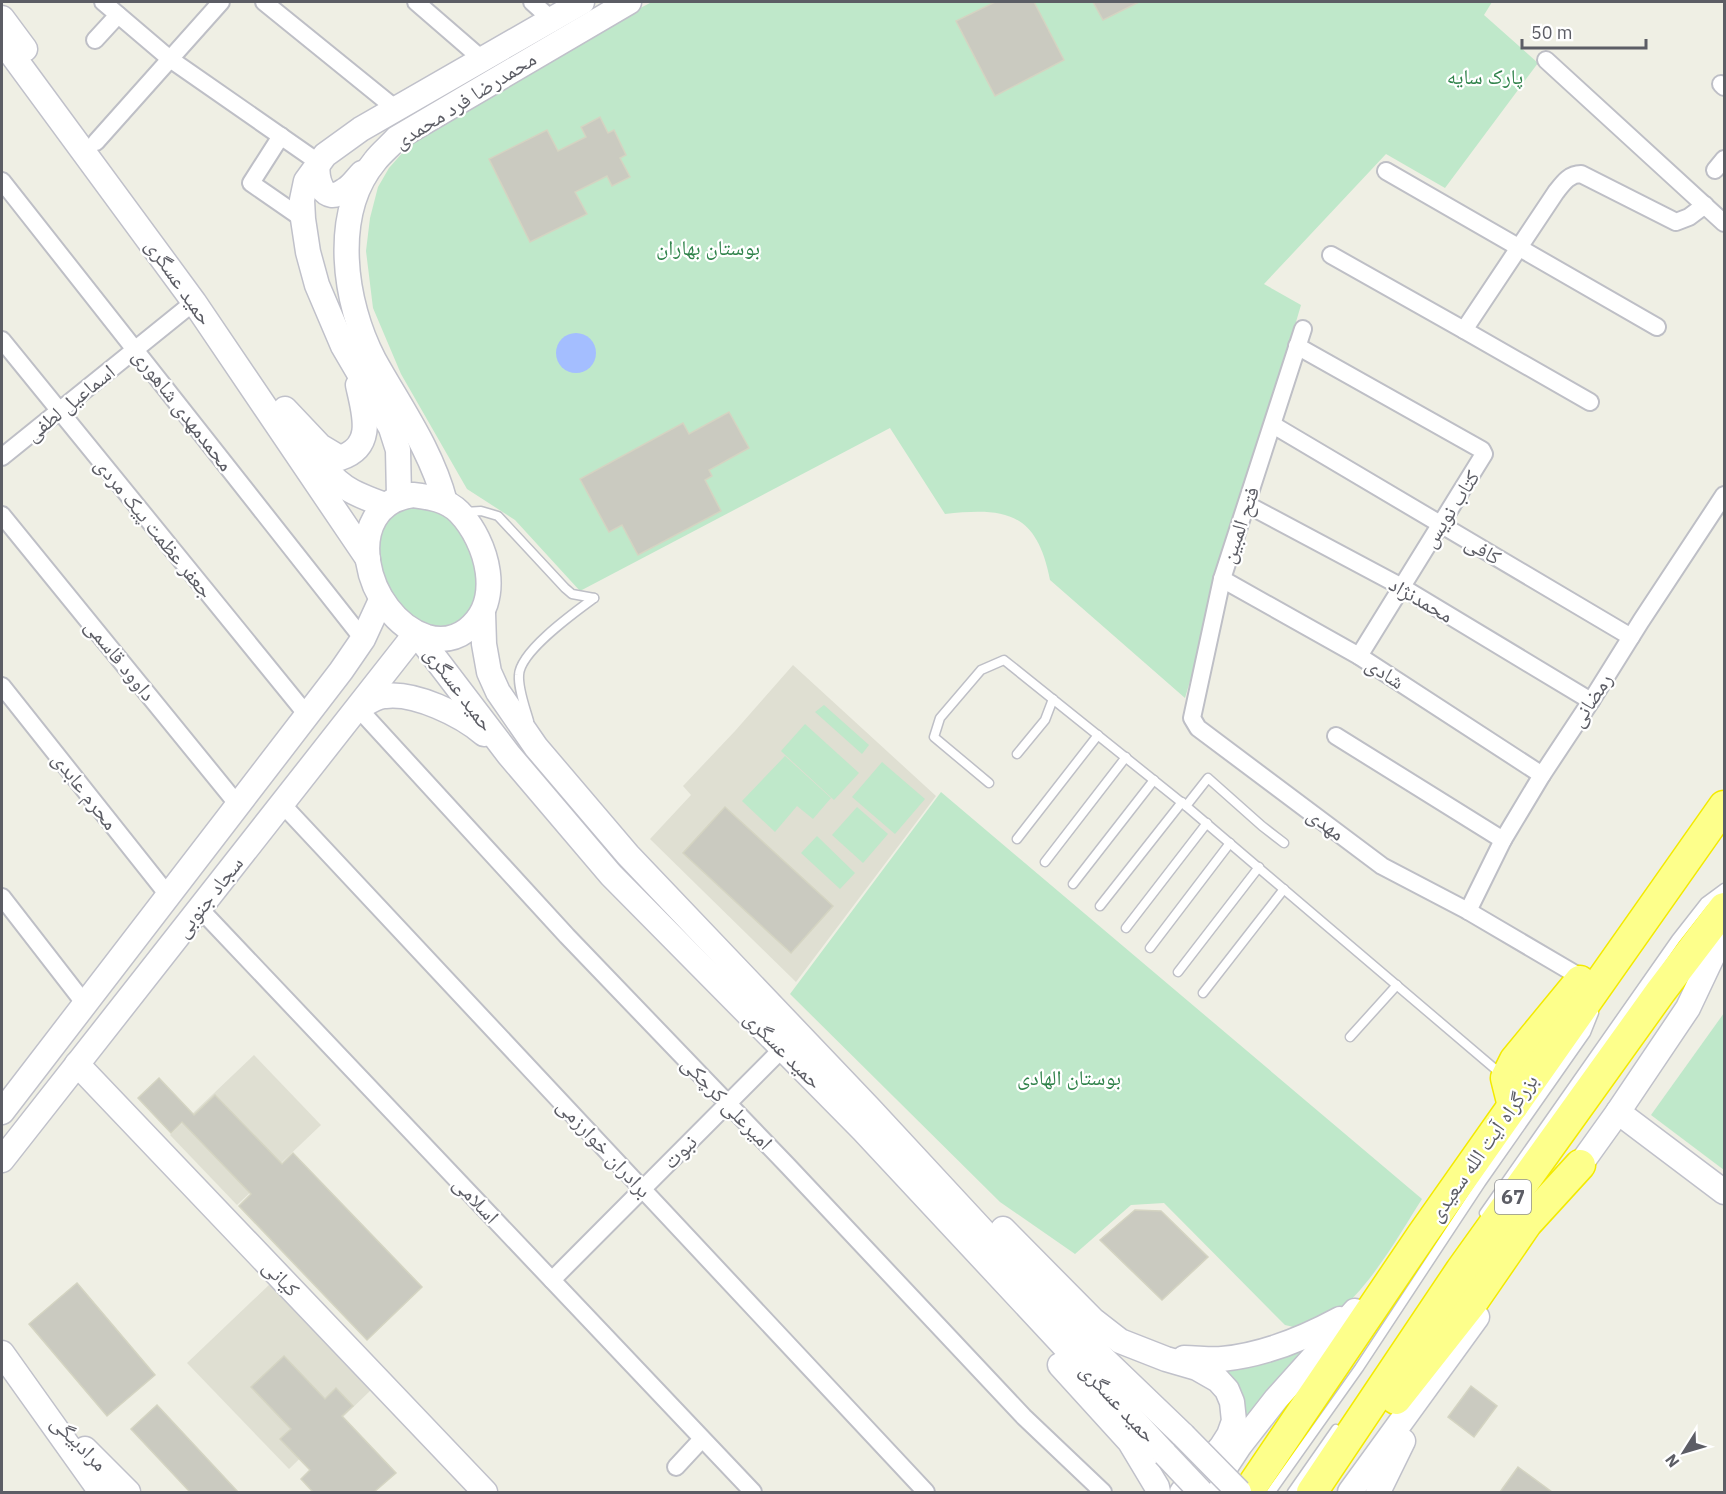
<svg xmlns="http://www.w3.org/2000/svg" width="1726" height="1494" viewBox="0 0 1726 1494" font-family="'IBM Plex Sans','Noto Naskh Arabic',sans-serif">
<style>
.education{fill:#dfdfd2}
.green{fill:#bfe8ca}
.water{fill:#a4beff}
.building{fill:#cacac0;stroke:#d4d4c2;stroke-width:1.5}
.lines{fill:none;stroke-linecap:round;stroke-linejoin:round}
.lane-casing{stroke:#bebfc6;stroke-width:11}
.street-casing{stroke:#bebfc6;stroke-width:20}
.secondary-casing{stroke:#c0c1ca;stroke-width:27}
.highway-casing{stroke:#f3ea00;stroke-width:33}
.lane{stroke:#fff;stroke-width:8}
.street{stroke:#fff;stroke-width:16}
.secondary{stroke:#fff;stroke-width:24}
.highway{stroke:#fdff8b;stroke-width:30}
.secondary-bridge-casing{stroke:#c0c1ca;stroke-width:27;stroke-linecap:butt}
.secondary-bridge{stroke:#fff;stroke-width:24}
.labels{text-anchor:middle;stroke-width:4.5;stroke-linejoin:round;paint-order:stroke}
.shield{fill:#fff;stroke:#8d8e93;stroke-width:1.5}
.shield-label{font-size:20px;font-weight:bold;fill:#5c5d65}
.park-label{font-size:21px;fill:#2f824a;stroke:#fff}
.street-label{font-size:21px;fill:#5c5d65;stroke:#fff}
</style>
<rect width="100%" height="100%" fill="#efefe4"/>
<g class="education">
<path d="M793 665 936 796 796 982 650 839 691 795 683 786 735 731Z"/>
<path d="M254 1055 321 1125 237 1205 170 1135Z"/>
<path d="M270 1284 371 1390 289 1469 187 1363Z"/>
</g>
<g class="green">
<path d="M652 2H1492L1484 15 1538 63 1445 188 1386 154 1264 284 1301 305 1185 698 1050 580C1037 513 1007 507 945 514L890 428 580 591 515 520 467 489 401 374 373 308 366 251 370 218 378 187 389 168 404 151 420 138 597 30Z"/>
<path d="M422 505 448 517 457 526 470 548 479 576 476 601 460 623 447 628 423 627 391 599 375 555 385 517 396 508Z"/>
<path d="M824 705 869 745 862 754 815 712Z"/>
<path d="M805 724 859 773 834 800 781 751Z"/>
<path d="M785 756 831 798 813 819 797 806 775 832 742 801Z"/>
<path d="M882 762 925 799 895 834 852 797Z"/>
<path d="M941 792 1422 1199C1397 1238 1355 1316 1307 1329 1301 1330 1291 1326 1285 1325L1164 1203 1131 1205 1075 1254 1000 1202 790 994Z"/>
<path d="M857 807 888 834 863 863 832 835Z"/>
<path d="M817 836 855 873 840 889 801 853Z"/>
<path d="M1724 1013V1170L1651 1115Z"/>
<path d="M1325 1336 1246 1420C1245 1393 1234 1385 1216 1365Z"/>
</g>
<circle class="water" cx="576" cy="353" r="20"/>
<g class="building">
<path d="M995 2H1034L1064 60 995 96 956 21Z"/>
<path d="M1093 2H1139L1103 20Z"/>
<path d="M600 117 608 133 614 130 626 155 620 158 630 177 612 186 607 176 575 192 587 214 530 242 489 159 547 130 558 151 586 137 581 127Z"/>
<path d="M729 412 749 448 709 470 712 476 705 480 721 511 638 555 622 525 609 532 580 479 683 423 689 434Z"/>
<path d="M725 807 833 906 791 953 683 853Z"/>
<path d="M159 1078 194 1115 215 1095 282 1164 293 1153 422 1287 367 1340 239 1206 251 1194 182 1122 171 1133 138 1098Z"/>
<path d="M1135 1210 1161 1211 1208 1257 1162 1300 1100 1240Z"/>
<path d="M77 1283 155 1375 107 1416 29 1324Z"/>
<path d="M284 1356 325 1399 336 1388 353 1406 342 1416 396 1473 374 1492H313L301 1479 310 1470 280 1439 291 1429 251 1387Z"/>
<path d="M1471 1386 1497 1406 1474 1437 1448 1417Z"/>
<path d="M157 1405 238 1492H190L131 1429Z"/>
<path d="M1518 1467 1552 1492H1500Z"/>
</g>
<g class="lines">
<defs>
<g id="lane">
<path d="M464 512 481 511 498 516 565 588 572 594 594 598"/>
<path d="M529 721C525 707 518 689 519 675 520 651 575 612 594 598"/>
<path d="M1017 754 1045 720 1053 699"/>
<path d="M989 783 934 737 940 718 981 670 1004 660 1186 806 1501 1074"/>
<path d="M1186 806 1208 778 1262 826 1284 843"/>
<path d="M1017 839 1098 735"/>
<path d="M1045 862 1126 757"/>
<path d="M1073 884 1154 780"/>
<path d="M1100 906 1182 802"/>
<path d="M1126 928 1207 823"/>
<path d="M1150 948 1230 843"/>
<path d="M1178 972 1259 867"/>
<path d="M1203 993 1284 889"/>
<path d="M1350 1037 1397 985"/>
<path d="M1484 1213 1676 939 1705 902 1724 888"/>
<path d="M1271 1492 1359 1368 1481 1183 1586 1033 1594 1013"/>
<path d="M1292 1492 1336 1429"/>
</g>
<g id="street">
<path d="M103 2 170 59 318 162"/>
<path d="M264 2 396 109"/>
<path d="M416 2 483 60"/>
<path d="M532 2 551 19"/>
<path d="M95 40 118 15"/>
<path d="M1546 60 1724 223"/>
<path d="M1721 84 1724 87"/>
<path d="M281 136 251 183 303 219"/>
<path d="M96 142 221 2"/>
<path d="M1715 170 1724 159"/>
<path d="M1386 171 1657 327"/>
<path d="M2 181 363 639"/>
<path d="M1331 255 1464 330 1556 192C1563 183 1569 174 1581 174L1676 222 1689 217 1705 205"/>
<path d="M1303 329 1222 579 1192 718 1198 728 1382 866 1468 911 1582 978"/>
<path d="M1464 330 1590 402"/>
<path d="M2 340 307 715"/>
<path d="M1297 346 1482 450 1484 454 1359 656"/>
<path d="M1273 425 1631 637"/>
<path d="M2 457 194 302"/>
<path d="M1248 505 1402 587 1591 701"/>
<path d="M2 515 238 805"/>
<path d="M1222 579 1359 656 1542 775"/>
<path d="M2 686 168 895"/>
<path d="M358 708 567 936 788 1166 1024 1417 1103 1492"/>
<path d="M1336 736 1503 840"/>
<path d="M282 804 926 1492"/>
<path d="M2 897 85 1004"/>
<path d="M200 909 753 1492"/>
<path d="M1468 911 1503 840 1542 775 1591 701 1641 621 1724 495"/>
<path d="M552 1280 782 1049"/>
<path d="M676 1467 702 1439"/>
</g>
<g id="secondary">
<path d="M2 18 25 49"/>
<path d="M2 41 194 302 368 559"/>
<path d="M318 162C315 179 323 206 345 190 352 186 357 178 362 173"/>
<path d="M285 409 320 446 340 458C376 446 364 413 358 385"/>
<path d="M316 456C336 486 351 493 385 505"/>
<path d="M413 495C430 497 447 500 459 512 488 542 504 602 467 630 455 639 441 641 427 637 364 617 338 505 413 495Z"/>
<path d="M399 497 398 450 391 428 343 346 317 285 308 252 303 219 302 200 306 181 325 155 361 129 582 2"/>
<path d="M445 502C431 449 400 407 374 360 344 303 331 214 375 161 381 153 390 146 397 138L629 2"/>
<path d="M483 613 484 644 489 672 498 692 536 747 628 855 870 1109 1084 1340 1183 1435"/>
<path d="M360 707C367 703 377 696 385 696 415 692 462 715 484 734"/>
<path d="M77 1064 485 1492"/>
<path d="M2 1112 341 671 363 639 381 600"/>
<path d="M1618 1112 1724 1192"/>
<path d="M2 1160 416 633 509 755 611 875 863 1130 1165 1454"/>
<path d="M1570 1179 1618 1112 1688 1008 1724 932"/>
<path d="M1003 1229 1093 1320 1120 1341 1166 1359 1197 1368 1218 1380 1227 1390 1232 1402 1234 1421 1229 1435 1222 1446 1182 1492"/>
<path d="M2 1353 101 1492"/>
<path d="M1184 1358C1197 1358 1209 1360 1222 1359 1264 1355 1303 1339 1340 1319"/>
<path d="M1060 1365 1130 1442 1157 1487 1158 1492"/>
<path d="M85 1449 128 1492"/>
<path d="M1209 1492 1240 1445 1276 1399 1355 1311"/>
<path d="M1350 1492 1477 1317"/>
<path d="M1378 1492 1403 1441"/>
</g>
<g id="highway">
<path d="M1513 1106 1506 1078 1515 1060 1580 981"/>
<path d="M1396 1399 1474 1300 1527 1223 1580 1165"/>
<path d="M1248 1492 1422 1235 1724 806"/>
<path d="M1312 1492 1461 1270 1661 991 1724 908"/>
</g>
</defs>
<use href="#lane" class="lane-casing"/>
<use href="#street" class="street-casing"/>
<use href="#secondary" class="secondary-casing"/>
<use href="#highway" class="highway-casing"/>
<use href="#lane" class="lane"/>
<use href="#street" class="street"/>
<use href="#secondary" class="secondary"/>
<use href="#highway" class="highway"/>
<defs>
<g id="secondary-bridge">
<path d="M1183 1435 1239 1492"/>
<path d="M1165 1454 1201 1492"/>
</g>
</defs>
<use href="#secondary-bridge" class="secondary-bridge-casing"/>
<use href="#secondary-bridge" class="secondary-bridge"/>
</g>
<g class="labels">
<rect class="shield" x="1495" y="1180" width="36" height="34" rx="4.5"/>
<g class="shield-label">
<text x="1513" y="1204">67</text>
</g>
<g class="park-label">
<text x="1485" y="84">پارک سایه</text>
<text x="708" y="255">بوستان بهاران</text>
<text x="1069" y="1085">بوستان الهادی</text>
</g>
<g class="street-label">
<text transform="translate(465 100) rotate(-32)" y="7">محمدرضا فرد محمدی</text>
<text transform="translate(179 282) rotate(55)" y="7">حمید عسگری</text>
<text transform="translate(70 403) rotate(-39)" y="7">اسماعیل لطفی</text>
<text transform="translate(183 410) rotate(52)" y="7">محمدمهدی شاهوری</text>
<text transform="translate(1451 509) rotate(-57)" y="7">کتاب نویس</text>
<text transform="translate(1240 525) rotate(-71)" y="7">فتح المبین</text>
<text transform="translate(154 528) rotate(51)" y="7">جعفر عظمت پیک مردی</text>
<text transform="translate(1483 550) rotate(31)" y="7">کافی</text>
<text transform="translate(1421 600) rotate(30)" y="7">محمدنژاد</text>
<text transform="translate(120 660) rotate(51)" y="7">داوود قاسمی</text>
<text transform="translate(1385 673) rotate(33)" y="7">شادی</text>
<text transform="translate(459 689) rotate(53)" y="7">حمید عسگری</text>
<text transform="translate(1591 700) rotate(-57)" y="7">رمضانی</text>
<text transform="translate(85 791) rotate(52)" y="7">محرم عابدی</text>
<text transform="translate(1326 824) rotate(37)" y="7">مهدی</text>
<text transform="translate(209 897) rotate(-52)" y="7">سجاد جنوبی</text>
<text transform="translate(783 1050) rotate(45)" y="7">حمید عسگری</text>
<text transform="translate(727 1103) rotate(46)" y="7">امیرعلی کرچکی</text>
<text transform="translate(604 1148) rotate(47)" y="7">برادران خوارزمی</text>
<text transform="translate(1483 1148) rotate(-55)" y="7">بزرگراه آیت الله سعیدی</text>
<text transform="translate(680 1152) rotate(-45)" y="7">نبوت</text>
<text transform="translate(476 1200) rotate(47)" y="7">اسلامی</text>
<text transform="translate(281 1278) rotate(46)" y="7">کیانی</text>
<text transform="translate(1118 1403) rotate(47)" y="7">حمید عسگری</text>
<text transform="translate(79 1443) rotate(45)" y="7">مرادبیگی</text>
</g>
</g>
<rect width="1726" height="1494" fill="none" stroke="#5c5d65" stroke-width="6"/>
<g transform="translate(1684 1452) rotate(233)" stroke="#ffffff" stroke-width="4.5" paint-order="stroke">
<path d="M0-4.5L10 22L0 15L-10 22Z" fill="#5c5d65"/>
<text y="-9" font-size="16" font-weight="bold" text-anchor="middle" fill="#5c5d65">N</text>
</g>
<path d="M1522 39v9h124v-9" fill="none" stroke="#5c5d65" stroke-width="3"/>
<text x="1531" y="39" font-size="18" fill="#5c5d65" stroke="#ffffff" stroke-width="4.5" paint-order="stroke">50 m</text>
</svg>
